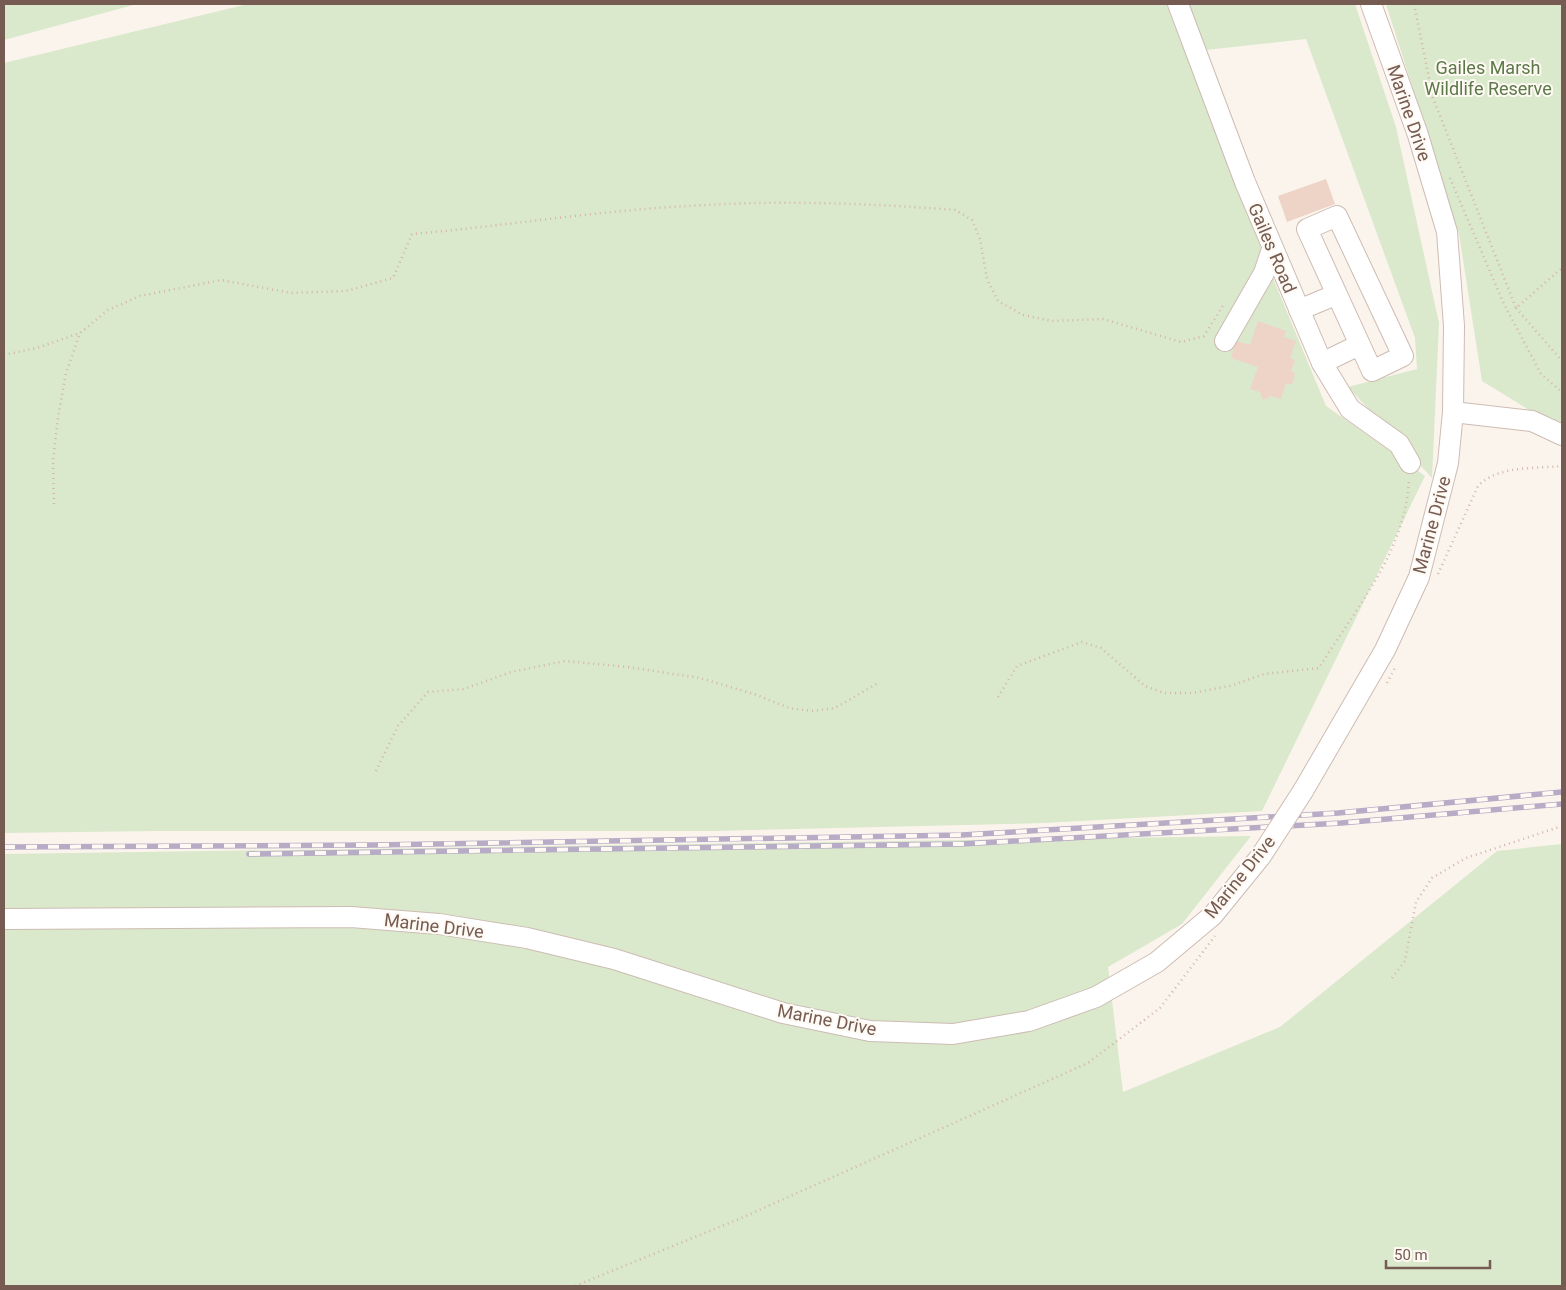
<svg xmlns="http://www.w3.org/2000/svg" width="1566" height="1290" viewBox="0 0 1566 1290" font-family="Roboto,sans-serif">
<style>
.green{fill:#dae8cc}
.building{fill:#eed3c7}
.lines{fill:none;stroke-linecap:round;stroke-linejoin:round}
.minor-casing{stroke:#cdbcb3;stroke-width:22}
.path{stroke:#d3b6a9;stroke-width:2.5;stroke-dasharray:1 4;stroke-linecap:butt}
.minor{stroke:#fff;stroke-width:20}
.rail-casing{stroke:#b7abc5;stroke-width:5.5}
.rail{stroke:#fef9f3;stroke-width:4;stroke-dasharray:11;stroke-linecap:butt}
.minor-bridge-casing{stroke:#cdbcb3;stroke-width:22;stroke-linecap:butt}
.minor-bridge{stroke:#fff;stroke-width:20}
.labels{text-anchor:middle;stroke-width:4;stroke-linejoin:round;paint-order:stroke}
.park-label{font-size:18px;fill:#5c794a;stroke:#fef9f3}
.street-label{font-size:18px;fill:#755b51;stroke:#fef9f3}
</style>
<rect width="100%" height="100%" fill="#fbf4ed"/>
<g class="green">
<path d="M4 4H137L4 40Z"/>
<path d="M248 4H1166L1270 271 1326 406 1425 476 1262 811 1044 823 715 831H156L4 833V63Z"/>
<path d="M1189 4H1355L1396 127 1439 323 1432 478 1348 387 1417 369 1415 338 1306 39 1206 50Z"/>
<path d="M1386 4H1562V430L1482 381 1459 234Z"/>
<path d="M1251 836 1182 924 1108 967 1123 1092 1280 1027 1497 851 1562 844V1286H4V854Z"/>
</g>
<g class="building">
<path d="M1326 179 1335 204 1287 222 1278 196Z"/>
<path d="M1258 321 1286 331 1284 337 1296 341 1290 358 1295 360 1291 372 1295 373 1292 385 1286 383 1281 399 1270 396 1267 399H1262L1260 392 1250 389 1258 367 1231 358 1236 341 1250 345Z"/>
</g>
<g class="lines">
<defs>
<g id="minor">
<path d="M1178 4 1245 182 1322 363 1350 409 1399 444 1410 463"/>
<path d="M1337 216 1403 356 1372 371 1307 229Z"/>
<path d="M1299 310 1335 295"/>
<path d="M1225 341 1264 273 1272 249"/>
<path d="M1322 363 1359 345"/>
<path d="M1453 412 1532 421 1562 435"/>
<path d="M1303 791 1385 650 1419 577 1448 463 1453 412 1454 326 1447 232 1418 135 1371 4"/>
<path d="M4 919 351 917 439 924 527 938 614 959 783 1013 870 1031 953 1034 1029 1021 1096 997 1157 962 1213 915 1261 856"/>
</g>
</defs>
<use href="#minor" class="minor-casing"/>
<g class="path">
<path d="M1414 4 1433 98 1516 308 1562 268"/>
<path d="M1450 178 1503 302 1541 374 1562 392"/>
<path d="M1516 308 1562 361"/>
<path d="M4 355 37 348 80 333"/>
<path d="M54 504 53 461 58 417 66 373 80 333 108 310 140 296 221 280 291 293 346 291 393 278 412 234C504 226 595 211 687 206 776 200 867 203 955 210L972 220 980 239 987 279 998 301 1023 315 1052 321 1103 319 1181 342 1204 336 1224 304"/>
<path d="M1438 574 1478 486C1498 465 1535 469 1562 466"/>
<path d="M1387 683 1395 668"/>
<path d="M998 697 1017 666 1082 642 1101 648 1145 686 1164 693H1192L1230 686 1264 674 1319 668C1355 609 1407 550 1409 478"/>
<path d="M376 771 398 726 428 692 464 689 511 672 565 661 628 667 700 678 757 695 789 708 812 711 835 708 878 683"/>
<path d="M1392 978 1405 961 1416 902 1432 878 1466 858 1562 826"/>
<path d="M575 1286 739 1219 1088 1063 1160 1008 1215 936"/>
</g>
<use href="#minor" class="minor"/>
<defs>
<g id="rail">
<path d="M4 847 374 845 962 835 1338 813 1562 792"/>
<path d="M249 854 961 844 1341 823 1562 804"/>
</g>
</defs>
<use href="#rail" class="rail-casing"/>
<use href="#rail" class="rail"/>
<defs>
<path id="minor-bridge" d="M1261 856 1303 791"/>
</defs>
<use href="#minor-bridge" class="minor-bridge-casing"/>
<use href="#minor-bridge" class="minor-bridge"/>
</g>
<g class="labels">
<g class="park-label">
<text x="1488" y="74">Gailes Marsh<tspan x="1488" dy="21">Wildlife Reserve</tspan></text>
</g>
<g class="street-label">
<text transform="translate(1409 113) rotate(71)" y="6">Marine Drive</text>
<text transform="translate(1272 248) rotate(67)" y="6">Gailes Road</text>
<text transform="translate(1432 525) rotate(-75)" y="6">Marine Drive</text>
<text transform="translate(1240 877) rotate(-51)" y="6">Marine Drive</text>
<text transform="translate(434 926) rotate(7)" y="6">Marine Drive</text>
<text transform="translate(827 1020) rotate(11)" y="6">Marine Drive</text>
</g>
</g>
<rect width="1566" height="1290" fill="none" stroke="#755b51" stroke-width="10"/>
<path d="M1386 1260v8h104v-8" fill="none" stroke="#755b51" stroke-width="2.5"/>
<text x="1394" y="1260" font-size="15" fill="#755b51" stroke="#fef9f3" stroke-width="4" paint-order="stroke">50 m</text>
</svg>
